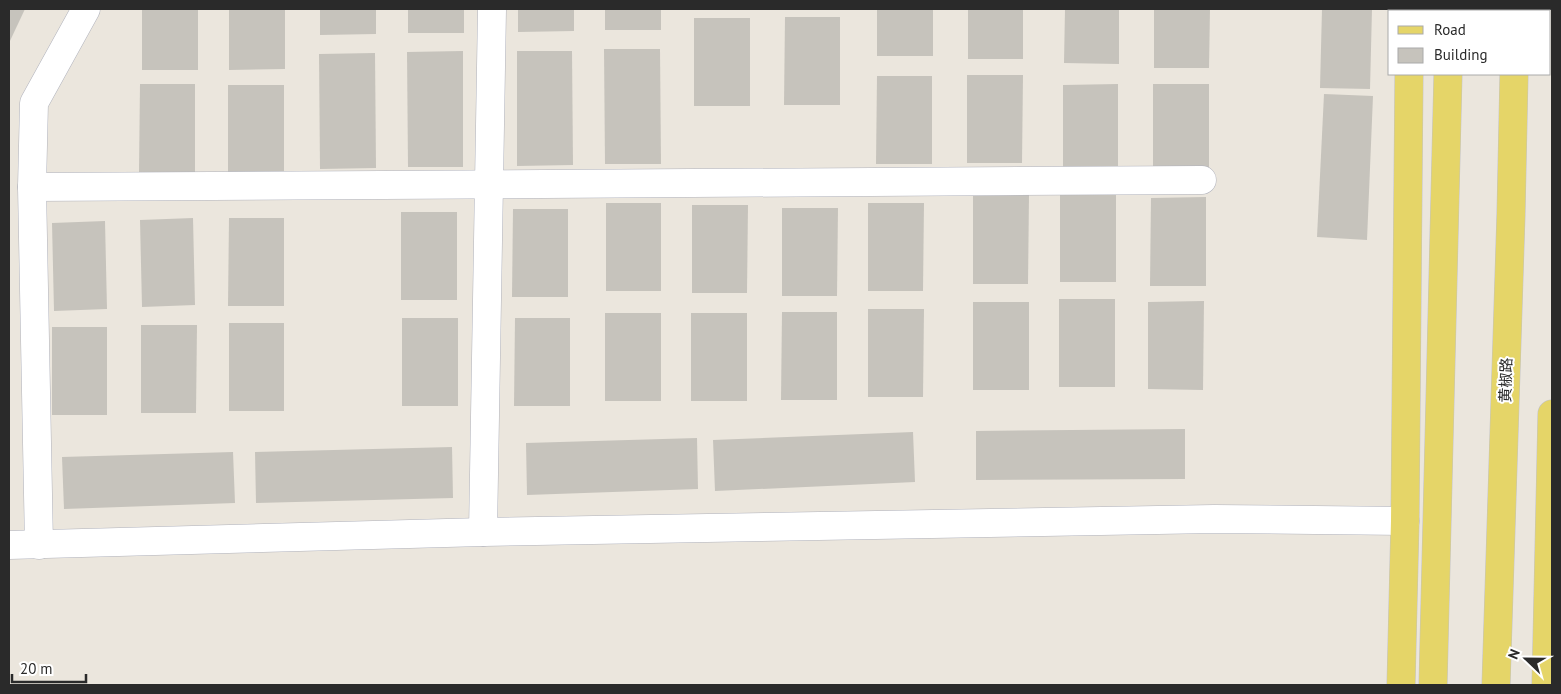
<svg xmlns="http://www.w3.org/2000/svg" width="1561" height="694" viewBox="0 0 1561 694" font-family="'PT Sans','Noto Sans SC',sans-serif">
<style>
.building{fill:#c6c3bc}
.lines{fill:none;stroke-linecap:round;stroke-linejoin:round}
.minor-casing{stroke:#b0b2bc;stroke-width:29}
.major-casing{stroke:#c3c3c3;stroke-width:29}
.minor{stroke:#fff;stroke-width:28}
.major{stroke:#e5d568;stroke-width:28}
.labels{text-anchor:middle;stroke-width:4;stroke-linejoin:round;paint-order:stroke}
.street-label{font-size:15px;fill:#2a2a2a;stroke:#fff}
</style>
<rect width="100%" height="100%" fill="#ebe6dd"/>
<g class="building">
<path d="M9 9H25L9 43Z"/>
<rect x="142" y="9" width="56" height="61"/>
<path d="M229 9H285V69L229 70Z"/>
<path d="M320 9H376V34L320 35Z"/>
<rect x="408" y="9" width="56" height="24"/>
<path d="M518 9H574V31L518 32Z"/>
<rect x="605" y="9" width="56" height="21"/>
<rect x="877" y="9" width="56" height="47"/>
<rect x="968" y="9" width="55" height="50"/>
<path d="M1065 9H1119V64L1064 63Z"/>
<path d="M1154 9H1210L1209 68H1154Z"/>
<path d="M1322 9H1372L1370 89 1320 88Z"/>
<path d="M785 17H840V105H784Z"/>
<rect x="694" y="18" width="56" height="88"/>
<path d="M604 49H660L661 164H605Z"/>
<path d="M463 51V167H408L407 52Z"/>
<path d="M517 51H572L573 165 517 166Z"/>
<path d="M375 53 376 168 320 169 319 54Z"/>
<path d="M967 75H1023L1022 163H967Z"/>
<path d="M877 76H932V164H876Z"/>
<path d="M140 84H195V172H139Z"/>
<path d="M1118 84V173H1063V85Z"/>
<rect x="1153" y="84" width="56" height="88"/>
<rect x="228" y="85" width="56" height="88"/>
<path d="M1324 94 1373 96 1367 240 1317 237Z"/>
<rect x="1060" y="194" width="56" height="88"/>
<path d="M1029 195 1028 284H973V196Z"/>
<path d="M1206 197V286H1150L1151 198Z"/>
<rect x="606" y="203" width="55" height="88"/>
<path d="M868 203H924L923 291H868Z"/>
<path d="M692 205H748L747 293H692Z"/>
<path d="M782 208H838L837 296H782Z"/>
<path d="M513 209H568V297H512Z"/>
<rect x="401" y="212" width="56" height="88"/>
<path d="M193 218 195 305 142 307 140 220Z"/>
<path d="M229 218H284V306H228Z"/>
<path d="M105 221 107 309 54 311 52 223Z"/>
<rect x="1059" y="299" width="56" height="88"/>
<path d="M1204 301 1203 390 1148 389V302Z"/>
<rect x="973" y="302" width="56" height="88"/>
<path d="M868 309H924L923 397H868Z"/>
<path d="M782 312H837V400H781Z"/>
<rect x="605" y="313" width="56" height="88"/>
<rect x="691" y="313" width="56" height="88"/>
<rect x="402" y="318" width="56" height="88"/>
<path d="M515 318H570V406H514Z"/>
<rect x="229" y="323" width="55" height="88"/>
<path d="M141 325H197L196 413H141Z"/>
<rect x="52" y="327" width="55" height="88"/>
<path d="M1185 429V479L976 480V431Z"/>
<path d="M913 432 915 482 715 491 713 440Z"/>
<path d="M697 438 698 489 527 495 526 443Z"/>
<path d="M452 447 453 498 256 503 255 452Z"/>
<path d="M233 452 235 503 64 509 62 457Z"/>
</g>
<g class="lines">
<defs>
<g id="minor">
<path d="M32 187 1202 180"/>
<path d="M483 532 492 9"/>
<path d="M9 545 483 532 1214 519 1405 521"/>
<path d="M39 545 32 187 34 103 86 9"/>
</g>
<g id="major">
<path d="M1409 11V9"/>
<path d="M1449 11V9"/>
<path d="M1515 11V9"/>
<path d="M1401 685 1405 521 1409 74"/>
<path d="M1433 685 1448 74"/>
<path d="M1496 685 1511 214 1514 74"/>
<path d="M1546 685 1552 414"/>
</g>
</defs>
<use href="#minor" class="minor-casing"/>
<use href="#major" class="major-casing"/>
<use href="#minor" class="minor"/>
<use href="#major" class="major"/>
</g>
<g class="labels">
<g class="street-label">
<text transform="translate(1506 380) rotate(-88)" y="5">黄椒路</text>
</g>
</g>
<rect width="1561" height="694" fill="none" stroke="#2a2a2a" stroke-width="20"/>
<rect x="1388" y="10" width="162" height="65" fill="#ffffff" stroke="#aaaaaa"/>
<rect x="1398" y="26" width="25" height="8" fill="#e5d568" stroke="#aaaaaa"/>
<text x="1434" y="35" font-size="15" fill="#2a2a2a">Road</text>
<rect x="1398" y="48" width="25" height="15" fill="#c6c3bc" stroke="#aaaaaa"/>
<text x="1434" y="60" font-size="15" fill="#2a2a2a">Building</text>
<g transform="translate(1526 659) rotate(292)" stroke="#ffffff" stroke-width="4" paint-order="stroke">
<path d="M0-4L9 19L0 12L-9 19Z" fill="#2a2a2a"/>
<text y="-8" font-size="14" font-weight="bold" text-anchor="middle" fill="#2a2a2a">N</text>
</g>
<path d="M12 674v8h74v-8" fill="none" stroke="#2a2a2a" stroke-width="2.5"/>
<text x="20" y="674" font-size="15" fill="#2a2a2a" stroke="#ffffff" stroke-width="4" paint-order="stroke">20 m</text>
</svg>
